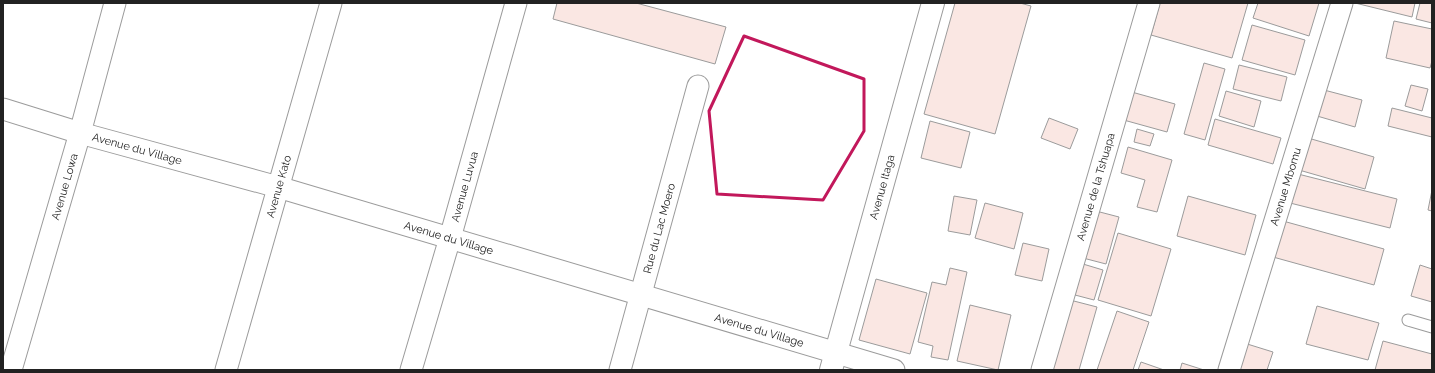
<svg xmlns="http://www.w3.org/2000/svg" width="1435" height="373" viewBox="0 0 1435 373" font-family="Raleway,sans-serif">
<style>
.building{fill:#f3c9c0;stroke:#222}
.lines{fill:none;stroke-linecap:round;stroke-linejoin:round}
.service-casing{stroke:#222;stroke-width:13}
.minor-casing{stroke:#222;stroke-width:23}
.tertiary-casing{stroke:#222;stroke-width:24}
.service{stroke:#fff;stroke-width:11}
.minor{stroke:#fff;stroke-width:21}
.tertiary{stroke:#fff;stroke-width:22}
.marked{fill:none;stroke:#c2185b;stroke-width:3;stroke-linejoin:round}
.labels{text-anchor:middle;stroke-width:3;stroke-linejoin:round;paint-order:stroke}
.street-label{font-size:11px;fill:#222;stroke:#fff}
</style>
<rect width="100%" height="100%" fill="#fff"/>
<g class="building">
<path d="M557 3H636L726 27 715 64 553 19Z"/>
<path d="M955 3H1020L1031 6 995 134 924 114Z"/>
<path d="M1160 3H1248L1232 58 1151 35Z"/>
<path d="M1258 3H1319L1309 36 1253 18Z"/>
<path d="M1355 3H1415L1412 17Z"/>
<path d="M1420 3H1432V23L1416 19Z"/>
<path d="M1394 21 1432 29V61L1430 68 1386 58Z"/>
<path d="M1252 25 1305 40 1295 75 1242 60Z"/>
<path d="M1204 63 1225 69 1205 140 1184 134Z"/>
<path d="M1239 65 1287 77 1281 101 1233 89Z"/>
<path d="M1411 85 1428 89 1422 111 1405 106Z"/>
<path d="M1324 90 1362 100 1355 127 1317 116Z"/>
<path d="M1128 91 1175 104 1167 132 1120 119Z"/>
<path d="M1226 91 1261 101 1254 127 1219 116Z"/>
<path d="M1392 108 1432 118V137L1388 126Z"/>
<path d="M1049 118 1078 129 1070 149 1041 138Z"/>
<path d="M1215 119 1281 138 1273 164 1208 145Z"/>
<path d="M930 121 970 132 961 168 921 158Z"/>
<path d="M1137 129 1154 134 1150 146 1134 142Z"/>
<path d="M1308 138 1374 157 1365 189 1299 170Z"/>
<path d="M1128 147 1172 160 1157 212 1137 207 1145 180 1121 173Z"/>
<path d="M1294 173 1397 199 1390 228 1286 202Z"/>
<path d="M1432 190V211L1428 210Z"/>
<path d="M954 196 977 200 970 235 948 231Z"/>
<path d="M1188 196 1256 215 1245 255 1177 236Z"/>
<path d="M985 203 1023 213 1014 249 975 238Z"/>
<path d="M1096 211 1119 217 1106 264 1083 258Z"/>
<path d="M1283 221 1384 249 1374 285 1273 257Z"/>
<path d="M1118 233 1171 249 1151 316 1098 300Z"/>
<path d="M1023 243 1049 249 1042 281 1015 275Z"/>
<path d="M1083 264 1103 270 1094 300 1075 295Z"/>
<path d="M1420 265 1432 269V302L1411 296Z"/>
<path d="M950 268 967 272 948 360 931 357 933 346 918 342 932 282 946 285Z"/>
<path d="M876 279 927 293 910 354 859 340Z"/>
<path d="M1070 300 1097 307 1079 370H1050Z"/>
<path d="M970 305 1011 315 998 370 957 361Z"/>
<path d="M1317 306 1379 323 1368 360 1306 344Z"/>
<path d="M1117 311 1149 322 1133 370H1097Z"/>
<path d="M1383 341 1432 354V370H1375Z"/>
<path d="M1244 343 1273 352 1267 370H1238Z"/>
<path d="M1141 362 1164 370H1138Z"/>
<path d="M1182 363 1204 370H1180Z"/>
</g>
<g class="lines">
<defs>
<path id="service" d="M1408 320 1432 327"/>
<g id="minor">
<path id="s1" d="M3 109 80 133 278 187 894 370"/>
<path id="s2" d="M11 370 80 133 115 3"/>
<path id="s3" d="M226 370 331 3"/>
<path id="s4" d="M411 370 450 238 516 3"/>
<path id="s5" d="M620 370 698 86"/>
<path id="s6" d="M1042 370 1149 3"/>
<path id="s7" d="M1229 370 1342 3"/>
</g>
<g id="tertiary">
<path id="s8" d="M831 370 933 3"/>
</g>
</defs>
<use href="#service" class="service-casing"/>
<use href="#minor" class="minor-casing"/>
<use href="#tertiary" class="tertiary-casing"/>
<use href="#service" class="service"/>
<use href="#minor" class="minor"/>
<use href="#tertiary" class="tertiary"/>
</g>
<path d="M0 0H1435V373H0ZM744 36 864 79V131L823 200 717 194 709 111Z" fill="#fff" fill-opacity=".55" fill-rule="evenodd"/>
<path class="marked" d="M744 36 864 79V131L823 200 717 194 709 111Z"/>
<g class="labels">
<g class="street-label">
<text dy="4" stroke="none"><textPath href="#s1" startOffset="140">Avenue du Village</textPath></text>
<text dy="4" stroke="none"><textPath href="#s6" startOffset="191">Avenue de la Tshuapa</textPath></text>
<text dy="4" stroke="none"><textPath href="#s7" startOffset="192">Avenue Mbomu</textPath></text>
<text dy="4" stroke="none"><textPath href="#s2" startOffset="191">Avenue Lowa</textPath></text>
<text dy="4" stroke="none"><textPath href="#s3" startOffset="191">Avenue Kato</textPath></text>
<text dy="4" stroke="none"><textPath href="#s4" startOffset="191">Avenue Luvua</textPath></text>
<text dy="4" stroke="none"><textPath href="#s8" startOffset="190">Avenue Itaga</textPath></text>
<text dy="4" stroke="none"><textPath href="#s5" startOffset="147">Rue du Lac Moero</textPath></text>
<text dy="4" stroke="none"><textPath href="#s1" startOffset="464">Avenue du Village</textPath></text>
<text dy="4" stroke="none"><textPath href="#s1" startOffset="788">Avenue du Village</textPath></text>
</g>
</g>
<rect width="1435" height="373" fill="none" stroke="#222222" stroke-width="8"/>
</svg>
